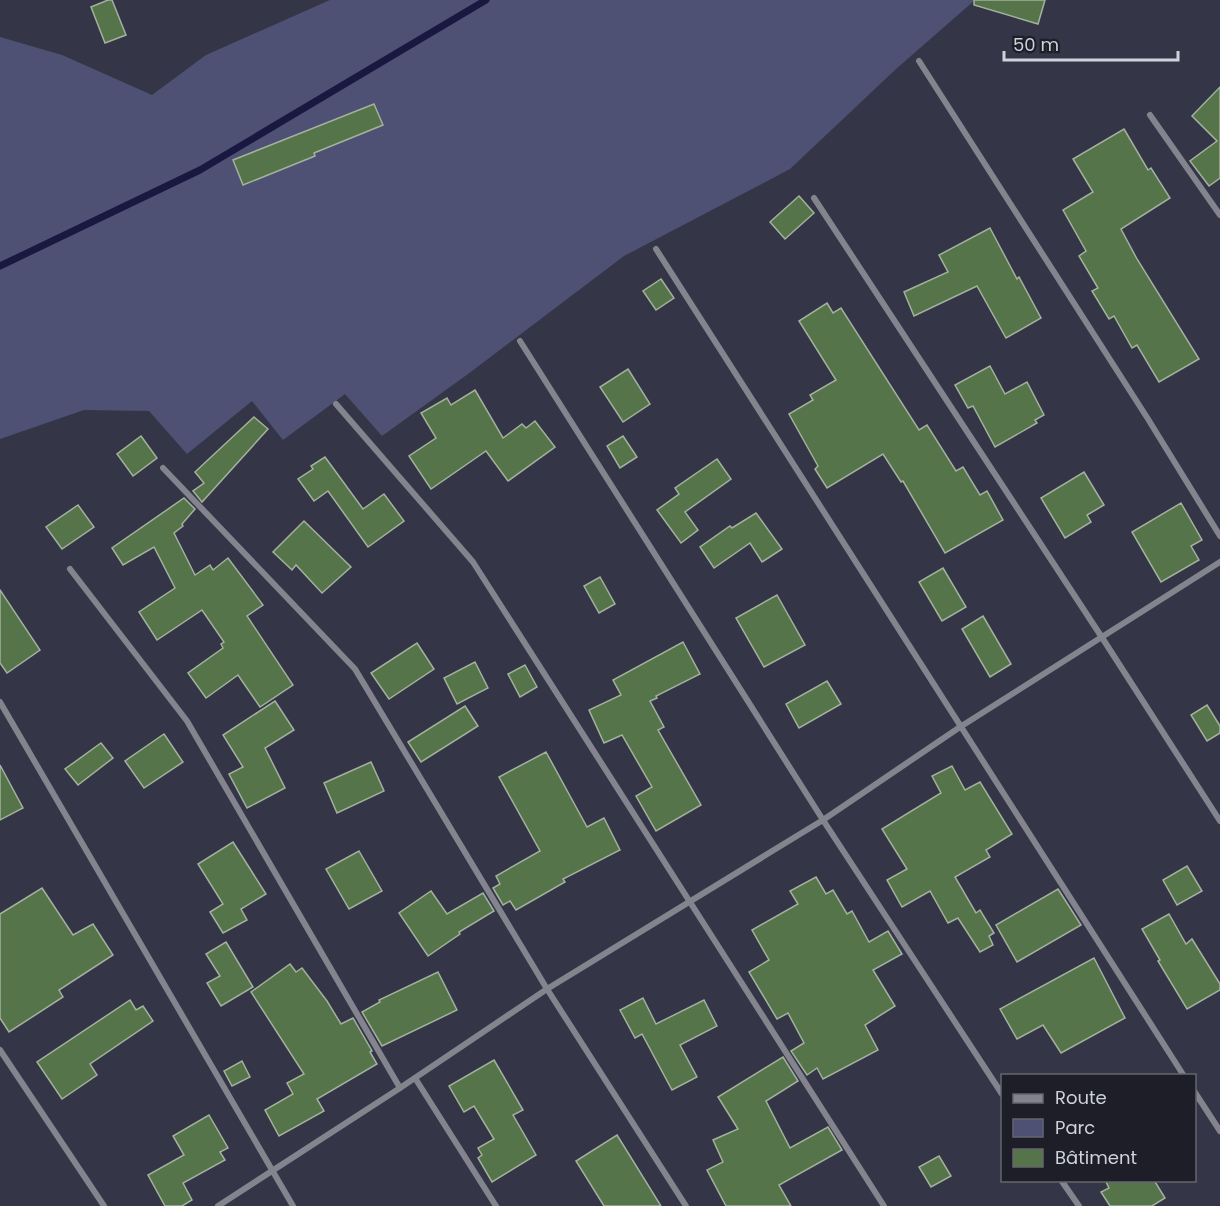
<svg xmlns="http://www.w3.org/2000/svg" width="1220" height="1206" viewBox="0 0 1220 1206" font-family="Poppins,sans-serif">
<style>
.green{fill:#4e5173}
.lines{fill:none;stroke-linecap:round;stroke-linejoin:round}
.stream{stroke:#191840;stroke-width:7}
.building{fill:#557449;stroke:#a3b19e;stroke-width:1.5}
.street{stroke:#83848e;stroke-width:6}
</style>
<rect width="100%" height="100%" fill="#343648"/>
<path class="green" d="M330 0H975L896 69 790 169 624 256 468 374 382 436 345 394 283 440 252 401 187 454 149 411 84 410 0 439V37L62 55 152 95 206 55Z"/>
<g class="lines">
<path class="stream" d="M0 266 200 170 486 0"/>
</g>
<g class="building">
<path d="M108 0H112L126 35 105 43 91 7Z"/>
<path d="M974 0H1045L1038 24 974 5Z"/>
<path d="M1220 87V178L1209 186 1190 161 1217 141 1192 116Z"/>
<path d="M374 104 383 125 314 153 315 156 243 185 233 160Z"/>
<path d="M1124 129 1148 170 1151 168 1170 198 1121 229 1137 259 1199 359 1159 382 1137 345 1132 348 1114 316 1109 319 1092 291 1098 288 1079 256 1086 251 1063 210 1093 192 1073 159Z"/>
<path d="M799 196 814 213 785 239 770 222Z"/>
<path d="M990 228 1017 279 1019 277 1041 318 1006 338 977 286 914 316 904 292 948 272 939 255Z"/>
<path d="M661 279 674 298 656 310 643 291Z"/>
<path d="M827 303 833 313 841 308 919 430 927 425 956 471 963 467 980 495 987 491 1003 520 945 553 903 481 901 482 883 454 827 488 815 469 818 466 789 414 813 400 810 395 836 380 799 321Z"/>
<path d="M990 366 1005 394 1027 382 1044 415 1035 420 1037 423 995 447 973 406 968 408 955 385Z"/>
<path d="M628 369 650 404 623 422 600 387Z"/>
<path d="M475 390 503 438 522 424 526 428 535 421 555 447 508 481 486 451 431 489 409 456 436 438 421 413 447 398 451 405Z"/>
<path d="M254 417 268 429 202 502 193 491 204 483 195 472Z"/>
<path d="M141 436 157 458 133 476 117 454Z"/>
<path d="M623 436 637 457 620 468 607 446Z"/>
<path d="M325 457 363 509 384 494 404 521 368 547 328 491 314 501 298 479 313 469 311 466Z"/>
<path d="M717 459 731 479 685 512 698 530 681 543 657 510 679 494 675 488Z"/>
<path d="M1084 472 1104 505 1087 515 1091 522 1065 538 1041 498Z"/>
<path d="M184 498 195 509 182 524 183 526 174 533 195 575 210 565 213 570 228 558 263 605 247 616 293 685 260 707 238 675 206 698 188 673 223 648 221 644 224 642 202 610 157 640 139 612 175 588 154 547 123 565 112 548Z"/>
<path d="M1181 503 1202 540 1191 546 1199 560 1161 582 1132 532Z"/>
<path d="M78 505 94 527 62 549 46 527Z"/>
<path d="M756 513 782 549 762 562 750 543 714 568 700 547 730 526 732 528Z"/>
<path d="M304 521 351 567 322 593 296 565 292 570 273 552Z"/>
<path d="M943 568 966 607 942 621 919 582Z"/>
<path d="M600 577 615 604 599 613 584 586Z"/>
<path d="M0 590 40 650 7 673 0 663Z"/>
<path d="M777 595 805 645 764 667 736 618Z"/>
<path d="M983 616 1011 664 990 677 962 629Z"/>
<path d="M683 642 700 674 656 696 657 698 650 701 664 727 658 730 701 805 656 831 636 796 652 787 622 735 604 743 589 710 621 695 613 680Z"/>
<path d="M417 643 434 669 389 699 371 673Z"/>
<path d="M475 662 488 688 457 704 444 678Z"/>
<path d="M525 665 537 687 520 697 508 674Z"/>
<path d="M827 681 841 704 799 728 786 704Z"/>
<path d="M275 701 294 730 265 748 285 788 247 808 229 774 243 767 223 735Z"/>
<path d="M1207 705 1220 726V733L1207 741 1191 715Z"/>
<path d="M465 706 478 726 421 762 408 742Z"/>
<path d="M164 734 183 762 144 788 125 761Z"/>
<path d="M101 743 113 758 78 785 65 769Z"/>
<path d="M546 752 587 827 604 818 620 850 563 879 565 882 516 910 510 901 503 905 493 888 500 884 496 876 540 851 499 777Z"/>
<path d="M371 762 384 791 337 813 324 783Z"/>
<path d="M0 765 23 808 0 820Z"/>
<path d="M952 766 965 790 980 782 1012 834 986 850 990 857 955 877 976 913 980 910 994 933 989 936 993 945 980 952 958 918 948 923 930 891 902 907 887 880 907 869 882 829 941 793 932 776Z"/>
<path d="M233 842 266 894 241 909 247 920 223 933 210 912 223 904 198 864Z"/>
<path d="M359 851 382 891 349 909 326 869Z"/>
<path d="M1187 866 1202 891 1177 905 1163 880Z"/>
<path d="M816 877 826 894 833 890 847 914 852 911 869 942 888 931 902 954 873 970 895 1006 865 1025 878 1050 823 1079 817 1068 807 1075 791 1051 804 1043 788 1013 777 1019 749 972 769 960 752 930 798 904 790 891Z"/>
<path d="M42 888 73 935 93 924 113 955 59 990 63 997 9 1032 0 1018V914Z"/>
<path d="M1058 889 1081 925 1017 962 996 925Z"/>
<path d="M431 891 447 914 483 893 494 911 459 932 460 934 428 956 399 913Z"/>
<path d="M1169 914 1186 944 1192 939 1220 984V990L1187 1009 1158 961 1160 960 1142 929Z"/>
<path d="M226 942 253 987 221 1006 207 983 220 976 206 954Z"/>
<path d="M1094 958 1125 1018 1061 1053 1043 1025 1017 1039 1000 1009Z"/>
<path d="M290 964 296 972 302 968 327 1001 341 1024 353 1018 372 1051 370 1052 377 1064 317 1099 324 1111 279 1136 265 1110 293 1094 287 1083 304 1074 251 992Z"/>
<path d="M438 972 457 1010 382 1046 362 1012 380 1002 379 1000Z"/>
<path d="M643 998 656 1024 704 1000 717 1026 680 1045 697 1077 672 1090 642 1034 635 1038 620 1010Z"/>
<path d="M130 1000 136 1010 143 1006 153 1021 90 1064 97 1075 62 1099 37 1062Z"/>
<path d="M783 1057 798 1081 766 1101 790 1148 828 1127 842 1150 779 1185 791 1206H726L707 1170 723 1162 713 1140 738 1129 718 1097Z"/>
<path d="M494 1060 523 1110 513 1115 536 1155 492 1182 478 1158 482 1155 478 1148 494 1139 474 1106 464 1112 449 1086Z"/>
<path d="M242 1061 250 1077 232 1086 224 1071Z"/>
<path d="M209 1115 228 1148 220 1152 225 1160 183 1183 192 1200 182 1206H165L148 1175 184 1155 173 1136Z"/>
<path d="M617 1135 661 1206H604L576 1161Z"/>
<path d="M939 1156 951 1176 931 1187 919 1167Z"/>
<path d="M1105 1180H1154L1165 1198 1152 1206H1110L1101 1192 1109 1188Z"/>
</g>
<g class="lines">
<g class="street">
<path d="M919 61 1148 419 1220 536"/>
<path d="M1150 115 1220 215"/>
<path d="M814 198 1101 636 1220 821"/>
<path d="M656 249 1184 1076"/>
<path d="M520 341 823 820 1002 1094"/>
<path d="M336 404 473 562 884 1206"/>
<path d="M163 468 355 669 547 989 686 1206"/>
<path d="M70 569 187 721 400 1088"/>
<path d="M0 702 293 1206"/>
<path d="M0 1050 104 1206"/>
<path d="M415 1078 496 1206"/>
<path d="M1194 1091 1220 1131"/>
<path d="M1061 1180 1079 1206"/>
<path d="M218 1206 400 1088 547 989 823 820 960 727 1220 562"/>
</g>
</g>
<rect x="1001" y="1074" width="195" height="108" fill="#1d1e27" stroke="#64666f" stroke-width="1.5"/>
<rect x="1013" y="1094" width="30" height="9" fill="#83848e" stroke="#64666f" stroke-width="1.5"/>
<text x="1055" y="1104" font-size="18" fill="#cfd1dc">Route</text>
<rect x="1013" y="1119" width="30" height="18" fill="#4e5173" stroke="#64666f" stroke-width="1.5"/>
<text x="1055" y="1134" font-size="18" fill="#cfd1dc">Parc</text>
<rect x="1013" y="1149" width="30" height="18" fill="#557449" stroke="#64666f" stroke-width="1.5"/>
<text x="1055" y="1164" font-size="18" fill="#cfd1dc">Bâtiment</text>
<path d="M1004 51v9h174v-9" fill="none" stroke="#cfd1dc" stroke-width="3"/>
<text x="1013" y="51" font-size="18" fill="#cfd1dc" stroke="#1d1e27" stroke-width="4.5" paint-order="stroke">50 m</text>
</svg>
